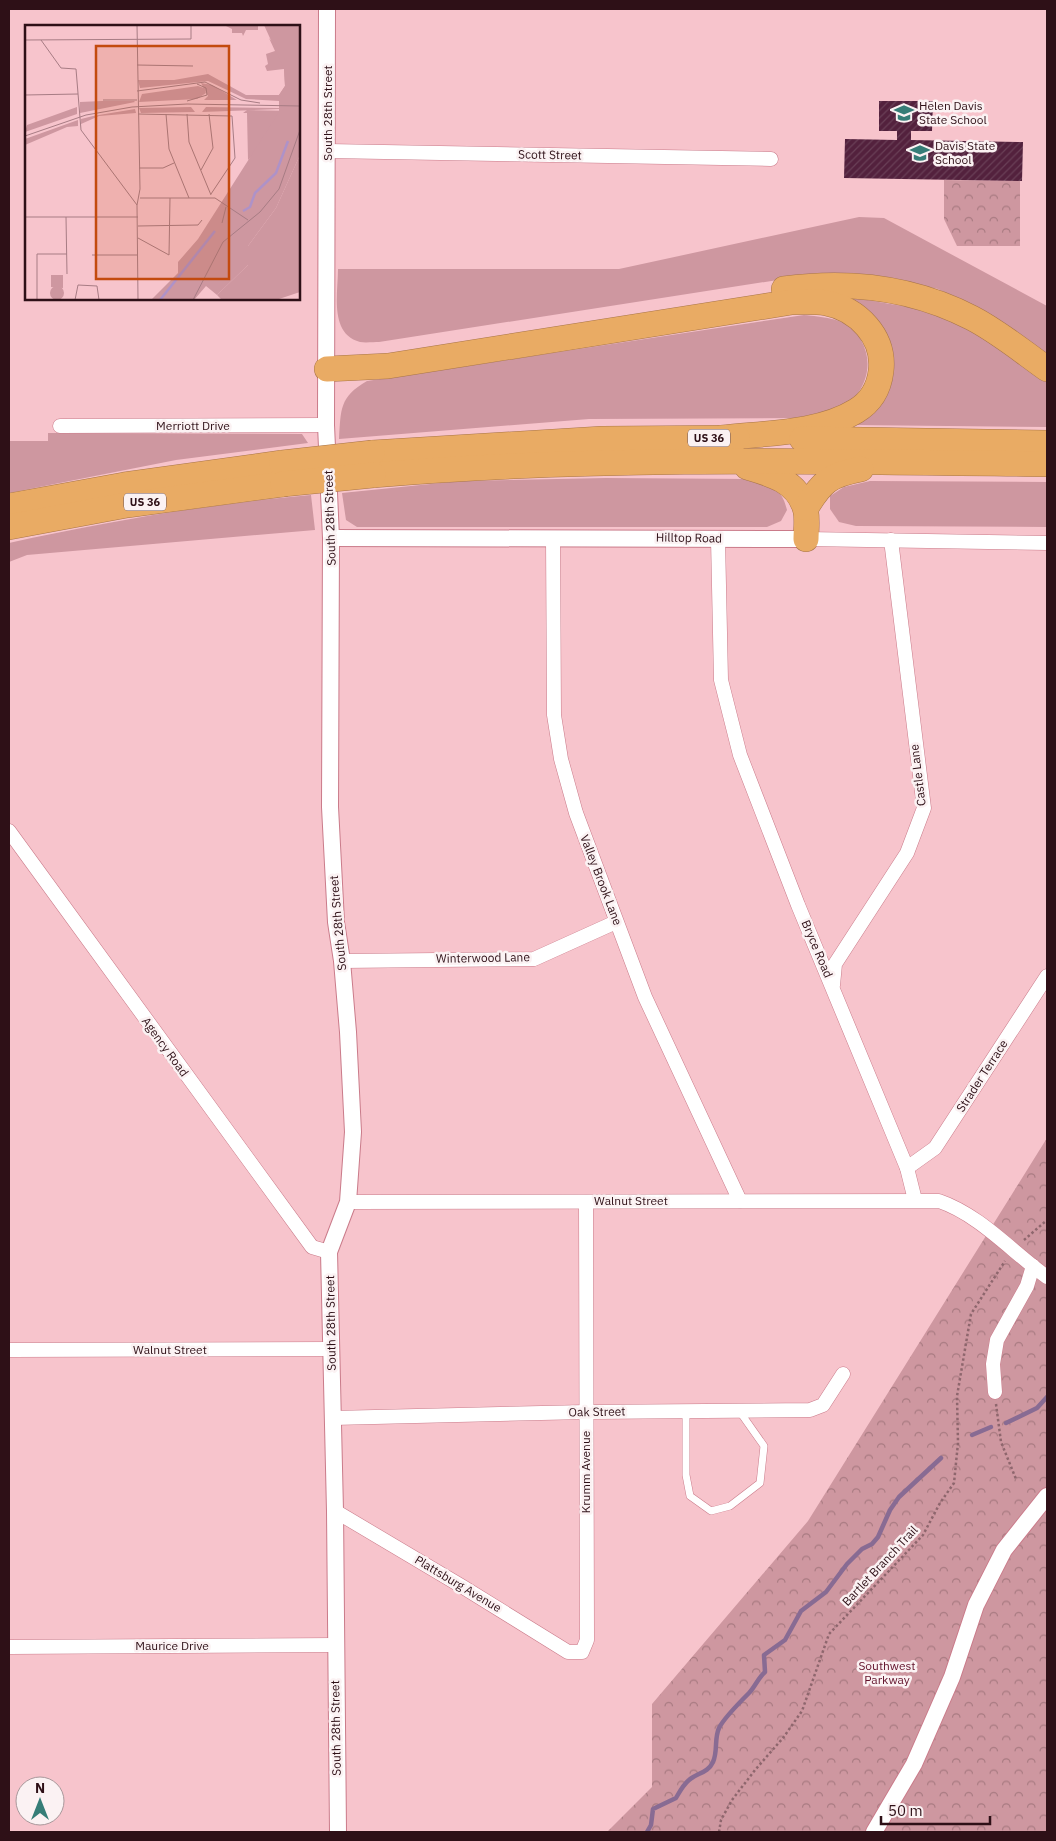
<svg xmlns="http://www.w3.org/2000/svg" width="1056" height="1841" viewBox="0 0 1056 1841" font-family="'IBM Plex Sans',sans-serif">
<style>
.green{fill:#ce97a0}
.park{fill:url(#park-crowns)}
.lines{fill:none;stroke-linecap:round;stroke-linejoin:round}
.stream{stroke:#886b93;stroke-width:4.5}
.building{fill:url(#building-hatch)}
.service-casing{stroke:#ca7b8a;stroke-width:8}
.minor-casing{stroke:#ca7b8a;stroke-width:15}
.tertiary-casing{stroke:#ca7b8a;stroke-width:18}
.motorway-casing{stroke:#a87549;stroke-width:26}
.path{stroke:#8e666d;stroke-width:2.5;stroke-dasharray:2.5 2.5;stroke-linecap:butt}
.service{stroke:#fff;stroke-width:7}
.minor{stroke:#fff;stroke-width:14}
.tertiary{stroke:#fff;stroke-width:16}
.motorway{stroke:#e9ab64;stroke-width:25}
.motorway-bridge-casing{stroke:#a87549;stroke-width:26;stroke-linecap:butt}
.motorway-bridge{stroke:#e9ab64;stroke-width:25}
.labels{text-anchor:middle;stroke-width:5;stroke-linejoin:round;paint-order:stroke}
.shield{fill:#fbf2f3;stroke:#6c5459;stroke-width:1}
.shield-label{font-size:11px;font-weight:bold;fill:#2e1017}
.poi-label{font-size:12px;fill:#2e1017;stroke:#fbf2f3;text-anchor:start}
.street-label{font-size:12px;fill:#2e1017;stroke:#fbf2f3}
.park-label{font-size:12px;fill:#61112a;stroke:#fbf2f3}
.inset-river{fill:none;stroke:#ae92c8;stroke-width:2.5}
.inset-road{fill:none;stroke:#a77c84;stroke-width:1}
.view{fill:#c34a0e;fill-opacity:0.15;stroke:#c34a0e;stroke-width:2.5}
.inset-edge{fill:none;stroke:#2e1017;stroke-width:2.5}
</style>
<defs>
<pattern id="park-crowns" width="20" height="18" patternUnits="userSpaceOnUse" patternTransform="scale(1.25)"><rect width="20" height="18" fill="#ce97a0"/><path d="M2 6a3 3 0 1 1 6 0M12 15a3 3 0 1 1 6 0" fill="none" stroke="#a87a81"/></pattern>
<pattern id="building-hatch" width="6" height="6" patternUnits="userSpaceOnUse" patternTransform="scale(1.25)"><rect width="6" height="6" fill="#53213d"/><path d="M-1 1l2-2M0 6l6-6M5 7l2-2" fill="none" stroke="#693f56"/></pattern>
</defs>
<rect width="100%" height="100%" fill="#f7c4cc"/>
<g class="green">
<path d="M859 217 884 218 1047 306V357L985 313 938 289 888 278 784 279 379 342C374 342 365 343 360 342 329 334 338 293 338 269H619Z"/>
<path d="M833 294 919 309 966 324 1047 381V427L853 425 891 368Z"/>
<path d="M804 315C822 317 841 318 855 330 858 332 859 337 861 340 877 368 862 400 833 414 824 418 809 417 799 418L589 419 339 439C341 410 339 397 367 381Z"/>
<path d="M48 433 302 434 308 443 176 460 9 493V441H48Z"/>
<path d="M606 478 750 479C771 485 782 488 787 510L781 521 767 527H357L346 520 342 493 460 481Z"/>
<path d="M870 481 1047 482V527L856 526 839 522 830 509V496L844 487Z"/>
<path d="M311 495 315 530 27 555 9 562V543C109 521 209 504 311 495Z"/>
</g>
<g class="park">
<path d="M944 180 1020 181V246H957L944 219Z"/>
<path d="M1047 1138V1832H607L652 1787V1704L808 1521Z"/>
</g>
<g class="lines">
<g class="stream">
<path d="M1006 1423 1037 1408 1047 1397"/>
<path d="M972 1435 991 1427"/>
<path d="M647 1832 651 1825 653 1809 676 1798C680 1791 683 1785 689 1780 697 1773 708 1773 713 1762 718 1751 714 1739 719 1728 723 1720 742 1700 749 1693 755 1687 758 1678 765 1672L764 1655 785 1640 801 1611 826 1592 847 1564 862 1549 872 1544 878 1537 890 1510 899 1497 941 1458"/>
</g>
</g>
<path class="building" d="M879 101H933L932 131H911V140L1023 142 1022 181 844 178 845 139 897 140V131H879Z"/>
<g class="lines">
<defs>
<path id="service" d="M686 1411V1475L690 1496 711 1511 730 1506 760 1483 764 1446 740 1412"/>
<g id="minor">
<path d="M328 151 771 159"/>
<path d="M60 426 326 425"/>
<path d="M553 538 554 715 561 759 576 813 645 997 740 1201"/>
<path d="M718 539 721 680 740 755 798 905 907 1168 915 1200"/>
<path d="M806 539 1047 543"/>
<path d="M9 831 312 1247 329 1252"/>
<path d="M342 961 534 959 616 922"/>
<path d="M833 985 835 964 907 853 924 808 891 540"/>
<path d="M907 1168 935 1148 1047 976"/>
<path d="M348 1202 939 1201C980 1215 1012 1252 1047 1277"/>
<path d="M9 1350 332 1349"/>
<path d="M995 1392 993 1364 997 1340 1027 1286 1033 1266"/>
<path d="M333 1418 586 1412 810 1410 823 1405 843 1374"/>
<path d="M335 1511 463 1587 568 1652H582L587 1640 586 1202"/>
<path d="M9 1647 335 1645"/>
</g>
<g id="tertiary">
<path d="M327 9 326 425 331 538 330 807 336 922 342 961 348 1032 353 1132 348 1202 329 1252 335 1511 338 1832"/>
<path d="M331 538 806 539"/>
<path d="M874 1832 914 1764 952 1677 976 1605 1004 1550 1047 1496"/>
</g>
<g id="motorway">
<path d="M784 289C850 280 912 287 972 318 999 332 1023 352 1047 369"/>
<path d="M327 369 388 366 792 302C803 302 815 301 826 303 858 309 885 337 881 371 879 388 871 402 856 411 819 434 764 433 722 438"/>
<path d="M802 439 1047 443"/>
<path d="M372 453 602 439 737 438"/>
<path d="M747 467C771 474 797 481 805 508 808 517 806 530 806 539"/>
<path d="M373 475C598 456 822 461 1047 464"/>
<path d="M9 506 124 485 282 463"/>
<path d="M806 508C822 481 830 475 861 469"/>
<path d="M9 527 127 505 283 484"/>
</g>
</defs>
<use href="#service" class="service-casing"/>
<use href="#minor" class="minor-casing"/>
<use href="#tertiary" class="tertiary-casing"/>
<use href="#motorway" class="motorway-casing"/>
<g class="path">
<path d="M1024 1240 1047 1220"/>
<path d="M996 1404 1001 1442 1016 1479"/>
<path d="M719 1832 721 1820 732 1800 755 1770 783 1738 802 1711 829 1634 923 1535 940 1503 954 1483 958 1443 957 1396 971 1314 1005 1261"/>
</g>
<use href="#service" class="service"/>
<use href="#minor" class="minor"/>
<use href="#tertiary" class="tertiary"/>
<use href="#motorway" class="motorway"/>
<defs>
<g id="motorway-bridge">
<path d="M282 463 372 453"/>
<path d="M283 484 373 475"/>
</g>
</defs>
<use href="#motorway-bridge" class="motorway-bridge-casing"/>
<use href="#motorway-bridge" class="motorway-bridge"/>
</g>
<defs>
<symbol id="school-bare" viewBox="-9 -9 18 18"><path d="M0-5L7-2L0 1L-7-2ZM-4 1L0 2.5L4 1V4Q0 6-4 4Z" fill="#367d77" stroke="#fbf2f3" stroke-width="2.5" paint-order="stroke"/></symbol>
</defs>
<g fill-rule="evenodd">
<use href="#school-bare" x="890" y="99" width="28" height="28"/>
<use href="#school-bare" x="906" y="139" width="28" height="28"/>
</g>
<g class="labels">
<g class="shield">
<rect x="688" y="429.5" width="42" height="17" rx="4"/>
<rect x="124" y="493.5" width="42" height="17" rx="4"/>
</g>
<g class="shield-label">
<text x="709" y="442">US 36</text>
<text x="145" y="506">US 36</text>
</g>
<g class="poi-label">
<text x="919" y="110">Helen Davis<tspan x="919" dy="14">State School</tspan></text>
<text x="935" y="150">Davis State<tspan x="935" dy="14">School</tspan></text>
</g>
<g class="street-label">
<text transform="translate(328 113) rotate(-90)" y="4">South 28th Street</text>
<text transform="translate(550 155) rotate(1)" y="4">Scott Street</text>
<text x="193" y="430">Merriott Drive</text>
<text transform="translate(330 518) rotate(-92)" y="4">South 28th Street</text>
<text transform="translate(689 538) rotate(1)" y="4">Hilltop Road</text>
<text transform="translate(918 775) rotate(-97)" y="4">Castle Lane</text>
<text transform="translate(601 880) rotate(69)" y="4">Valley Brook Lane</text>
<text transform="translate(338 923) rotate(-95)" y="4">South 28th Street</text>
<text transform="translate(817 949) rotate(67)" y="4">Bryce Road</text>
<text transform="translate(483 958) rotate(-1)" y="4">Winterwood Lane</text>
<text transform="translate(165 1047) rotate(54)" y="4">Agency Road</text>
<text transform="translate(982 1076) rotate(-57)" y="4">Strader Terrace</text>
<text x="631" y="1205">Walnut Street</text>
<text transform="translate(331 1323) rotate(-91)" y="4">South 28th Street</text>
<text x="170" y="1354">Walnut Street</text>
<text transform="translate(597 1412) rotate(-1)" y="4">Oak Street</text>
<text transform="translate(586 1472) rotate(-90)" y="4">Krumm Avenue</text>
<text transform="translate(880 1566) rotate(-47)" y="4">Bartlet Branch Trail</text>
<text transform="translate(458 1584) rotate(31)" y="4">Plattsburg Avenue</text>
<text x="172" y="1650">Maurice Drive</text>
<text transform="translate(336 1728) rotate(-91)" y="4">South 28th Street</text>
</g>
<g class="park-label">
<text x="887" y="1670">Southwest<tspan x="887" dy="14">Parkway</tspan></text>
</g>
</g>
<g transform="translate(25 25)">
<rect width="275" height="275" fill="#f7c4cc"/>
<path d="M183 49 221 70H254V76L221 74 183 56 115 63 113 55H149ZM176 58 187 60 212 75H179L183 71ZM173 61 179 63 181 68 172 74 114 77 117 69ZM77 76H109L110 77 55 88V77ZM52 82V89L0 107 2 100ZM166 82 170 87 116 88 114 83ZM181 82 254 83V84L177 87ZM110 84 111 88 74 91 56 99V94L68 91ZM53 95V101L42 102 0 120V114ZM275 130V267L251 275H197L192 270 223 240V221L251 183ZM26 250H38V263L26 262Z" fill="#ce97a0"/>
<path d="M244 13 275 48 259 71 254 70 260 61 259 44 242 46 240 41 243 39 241 29 250 26ZM222 85 271 86 223 135 222 88H218ZM25 268a7 7 0 1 1 14 0a7 7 0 1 1-14 0Z" fill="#ce97a0"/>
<path d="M199 0H233V5H221L218 11 217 8H207V4ZM239 0H275V130L251 183 223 221V240L192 270 181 261 169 275H126L153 248V237L173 214 254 87V70L260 61 259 44Z" fill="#ce97a0"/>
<path class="inset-river" d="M218 186 225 182 230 168 251 148 263 116M135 275 190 206"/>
<path class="inset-road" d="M112 0 115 164 112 180 113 275M0 15 166 14V0M16 15 36 43 51 44 56 105 112 180M112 40 168 41M112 66 180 57 216 75 235 78M0 70 53 69M78 75H112M162 76 182 70 181 63 172 59M113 89 207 91 210 133 186 169M141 89 144 124 164 173M162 89 164 117 186 170M0 111 61 90 107 82 162 79 275 81M114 143H138L149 138M176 145 188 123 184 89M115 173H190L223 195M0 192H113M41 192 42 249M197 198 201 182M113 201 173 200 177 195M113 213 144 230 145 173M67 230H113M12 275V229H42M50 275 53 260 72 261 74 275M168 275 198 217 235 187 254 164 275 105"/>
<path class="view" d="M71 21H204V254H71Z"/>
<rect width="275" height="275" class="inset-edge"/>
</g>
<rect width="1056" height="1841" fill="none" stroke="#2e1017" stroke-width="20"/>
<g transform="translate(40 1801)"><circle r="24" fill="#fbf2f3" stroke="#a9989b"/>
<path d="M0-4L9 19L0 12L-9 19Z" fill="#367d77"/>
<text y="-8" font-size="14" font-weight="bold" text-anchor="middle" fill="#2e1017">N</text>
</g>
<path d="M881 1816v8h109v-8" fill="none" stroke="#2e1017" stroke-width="2.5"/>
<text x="888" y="1816" font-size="15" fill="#2e1017" stroke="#fbf2f3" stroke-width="4" paint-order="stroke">50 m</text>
</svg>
